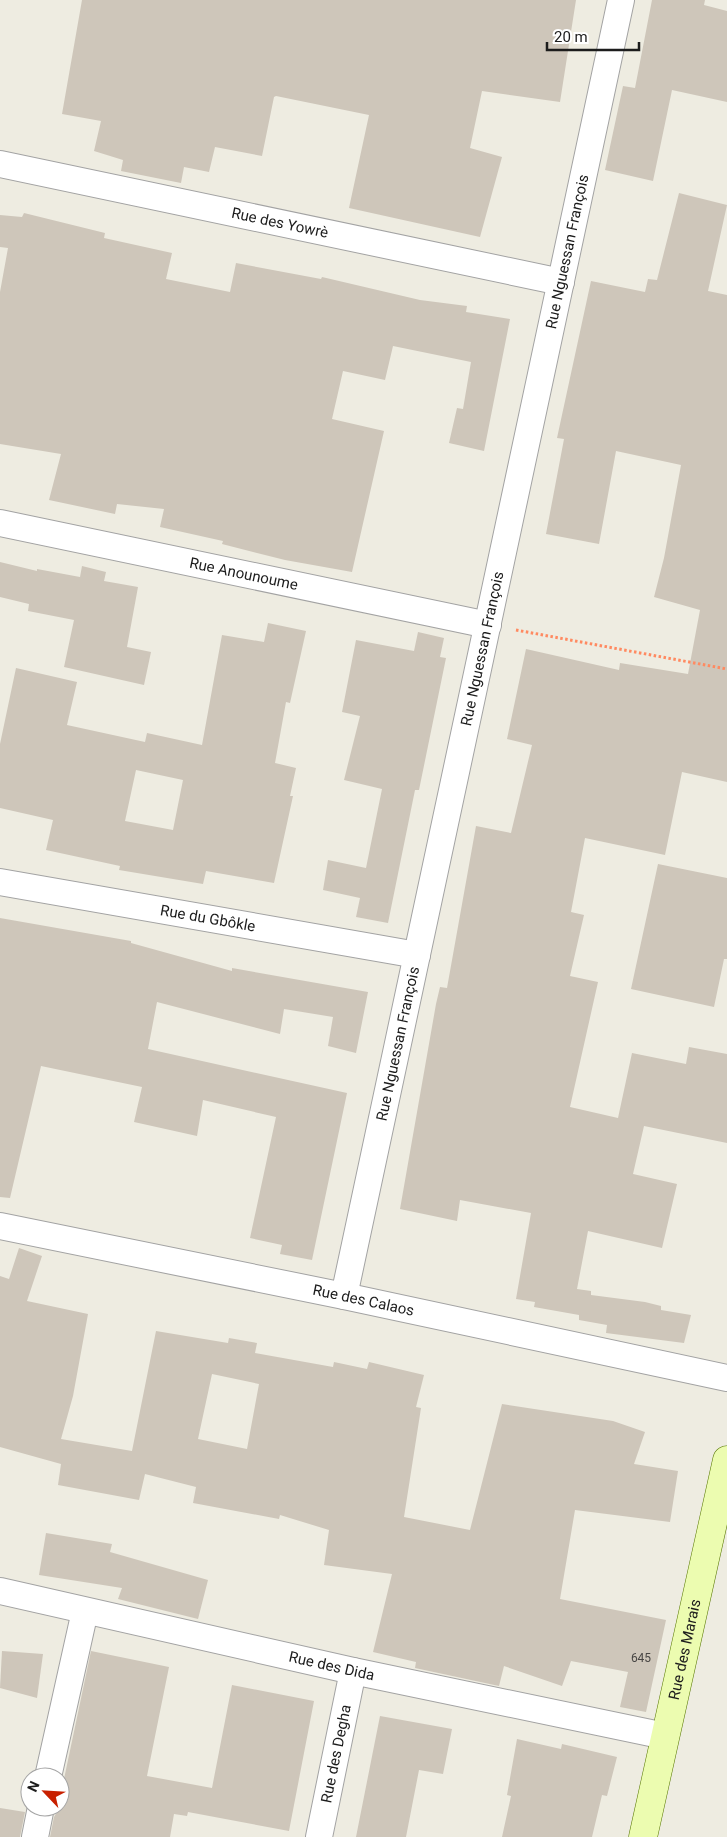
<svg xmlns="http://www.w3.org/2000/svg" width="727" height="1837" viewBox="0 0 727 1837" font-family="Roboto,sans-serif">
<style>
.building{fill:#cec6ba;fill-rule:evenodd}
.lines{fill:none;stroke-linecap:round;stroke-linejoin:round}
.street-casing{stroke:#a3a3a3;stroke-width:28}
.secondary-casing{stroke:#567600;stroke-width:29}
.path{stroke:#ff8a61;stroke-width:3;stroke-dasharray:2.5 2.5;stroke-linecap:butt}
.street{stroke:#fff;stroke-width:26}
.secondary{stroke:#ecfcb0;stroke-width:28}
.labels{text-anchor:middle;stroke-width:4;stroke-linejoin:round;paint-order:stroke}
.number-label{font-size:12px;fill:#484644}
.street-label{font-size:15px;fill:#1c1c1c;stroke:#fff}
</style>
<rect width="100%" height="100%" fill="#eeece1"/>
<g class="building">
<path d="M82 0H576L560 102 482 91 470 148 502 157 480 237 349 208 369 115 276 96 274 97 262 156 215 147 209 172 184 167 181 183 121 171 123 160 94 151 101 121 62 114Z"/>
<path d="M652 0H705L704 5 727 11V102L672 90 653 181 605 170 623 86 635 88Z"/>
<path d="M679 193 727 205 708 291 727 295V782L682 772 665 855 585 838 571 912 584 915 570 976 598 982 570 1107 618 1118 632 1053 686 1064 689 1047 727 1054V1143L644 1126 633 1174 677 1184 662 1248 588 1231 577 1289 591 1291V1295L645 1302 661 1306V1310L691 1315 684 1343 606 1333 607 1325 579 1320V1315L534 1307 535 1302 516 1299 531 1213 460 1200 457 1221 400 1209 436 1004 440 987 447 988 476 826 511 833 532 745 507 739 526 649 619 670 620 663 688 674 700 610 654 597 664 558 681 465 616 451 599 544 546 534 564 439 557 438 591 281 645 292 648 279 657 280Z"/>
<path d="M24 213 105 233 104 238 172 253 166 279 230 292 236 263 321 279 322 277 420 300 467 306 466 312 510 319 484 451 449 443 457 408 463 409 471 362 393 346 385 380 343 371 332 419 384 431 352 572 285 560 222 544 223 541 160 527 164 509 117 504 115 514 49 500 61 454 0 444V292L8 248 0 247V215L22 217Z"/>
<path d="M0 562 37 571V569L80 577 82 566 106 572 104 581 138 587 127 647 151 652 144 685 64 667 74 620 28 611 29 604 0 597Z"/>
<path d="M268 623 306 631 290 703 286 702 275 763 296 768 290 796H293L274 883 206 871 203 884 119 870 120 866 46 850 53 820 0 808V744L16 668 77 682 67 725 145 742 147 733 202 745 222 635 264 642ZM136 770 183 780 173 830 125 821Z"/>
<path d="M418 632 444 638 440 657 446 658 419 790H415L388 923 356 917 360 898 323 890 328 860 366 868 382 789 344 780 360 716 342 712 356 640 414 651Z"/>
<path d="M658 864 727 878V959H724L714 1007 631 989Z"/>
<path d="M0 918 131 941V943L232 971V968L368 992 356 1053 328 1046 333 1017 284 1009 280 1034 157 1002 148 1049 347 1093 312 1260 280 1254 282 1245 250 1238 276 1117 203 1100 197 1136 134 1122 142 1087 41 1066 10 1198 0 1197Z"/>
<path d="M19 1248 42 1256 27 1301 88 1314 73 1396 61 1439 132 1451 156 1331 228 1343 229 1338 257 1343 255 1353 333 1367 334 1362 367 1369 369 1362 424 1375 416 1407 421 1408 404 1517 470 1530 502 1404 613 1421 645 1432 634 1464 678 1471 670 1522 575 1510 560 1599 666 1620 646 1712 620 1707 628 1672 571 1661 562 1686 504 1666 499 1686 415 1668 416 1662 373 1652 392 1574 324 1565 329 1530 280 1515 279 1519 193 1503 196 1487 145 1474 139 1500 58 1485 61 1464 0 1447V1276L9 1279ZM212 1374 259 1384 247 1449 198 1439Z"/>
<path d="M46 1533 112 1544 110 1552 208 1580 198 1619 118 1599 122 1588 39 1575Z"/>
<path d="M2 1651 43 1654 37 1698 0 1688Z"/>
<path d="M91 1651 169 1667 147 1776 212 1788 232 1685 314 1701 289 1831 188 1812 187 1816 174 1814 170 1837H50L54 1817 60 1807V1798Z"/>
<path d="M380 1716 452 1729 443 1774 419 1770 406 1837H356Z"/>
<path d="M517 1739 561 1749 562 1744 617 1757 607 1796 602 1795 592 1837H502L511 1796 507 1795Z"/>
<path d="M0 1808 25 1812 20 1837H0Z"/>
</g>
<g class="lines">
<defs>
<g id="street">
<path id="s1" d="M0 164 561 282"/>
<path id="s2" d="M0 523 488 625"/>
<path id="s3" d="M0 882 417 955"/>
<path id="s4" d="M0 1226 344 1296 727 1378"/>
<path id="s5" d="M344 1296 621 0"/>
<path id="s6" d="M0 1591 353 1671 665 1736"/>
<path d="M48 1777 85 1611"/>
<path d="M35 1837 41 1807"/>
<path id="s7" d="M319 1837 353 1671"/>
</g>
<g id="secondary">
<path id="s8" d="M643 1837 727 1460"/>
</g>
</defs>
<use href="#street" class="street-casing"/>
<use href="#secondary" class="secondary-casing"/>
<path class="path" d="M516 630 727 669"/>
<use href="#street" class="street"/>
<use href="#secondary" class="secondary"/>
</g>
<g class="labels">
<g class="number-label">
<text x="641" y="1662">645</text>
</g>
<g class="street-label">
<text dy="5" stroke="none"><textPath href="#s1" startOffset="286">Rue des Yowrè</textPath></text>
<text dy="5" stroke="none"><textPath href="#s5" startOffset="1068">Rue Nguessan François</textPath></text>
<text dy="5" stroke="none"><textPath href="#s2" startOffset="249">Rue Anounoume</textPath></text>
<text dy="5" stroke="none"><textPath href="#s5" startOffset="662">Rue Nguessan François</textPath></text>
<text dy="5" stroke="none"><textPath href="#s3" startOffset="211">Rue du Gbôkle</textPath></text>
<text dy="5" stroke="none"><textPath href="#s5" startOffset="258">Rue Nguessan François</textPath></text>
<text dy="5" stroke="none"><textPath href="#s4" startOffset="371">Rue des Calaos</textPath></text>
<text dy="5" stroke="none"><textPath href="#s8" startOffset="192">Rue des Marais</textPath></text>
<text dy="5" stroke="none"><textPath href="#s6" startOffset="340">Rue des Dida</textPath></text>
<text dy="5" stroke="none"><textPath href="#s7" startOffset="85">Rue des Degha</textPath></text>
</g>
</g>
<g transform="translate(45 1792) rotate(295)"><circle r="24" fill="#ffffff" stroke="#a4a4a4"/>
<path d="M0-4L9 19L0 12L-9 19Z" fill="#c82000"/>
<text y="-8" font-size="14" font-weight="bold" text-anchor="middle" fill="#1c1c1c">N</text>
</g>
<path d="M547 42v8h92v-8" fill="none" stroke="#1c1c1c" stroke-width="2.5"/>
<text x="554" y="42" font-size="15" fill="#1c1c1c" stroke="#ffffff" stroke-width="4" paint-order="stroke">20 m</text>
</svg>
